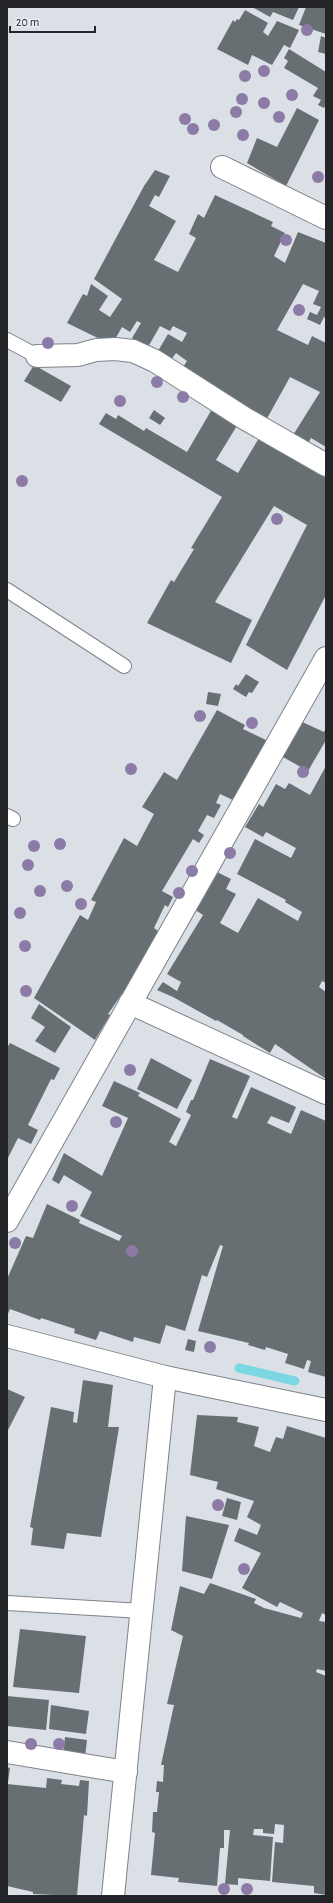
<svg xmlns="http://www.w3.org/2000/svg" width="333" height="1903" viewBox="0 0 333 1903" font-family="'Alegreya Sans',sans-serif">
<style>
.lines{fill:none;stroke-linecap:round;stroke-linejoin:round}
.stream{stroke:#7bd8e2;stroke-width:9}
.building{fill:#676f73}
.service-casing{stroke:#7e8389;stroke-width:16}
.minor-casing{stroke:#7e8389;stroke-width:24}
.tertiary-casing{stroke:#7e8389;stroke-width:24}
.service{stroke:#fff;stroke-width:14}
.minor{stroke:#fff;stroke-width:22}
.tertiary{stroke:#fff;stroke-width:22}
.tree{fill:#8b7ba6}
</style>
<rect width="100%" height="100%" fill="#dbe0e7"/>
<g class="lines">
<path class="stream" d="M239 1368 295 1381"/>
</g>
<g class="building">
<path d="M252 7H299L293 20 273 12 270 17Z"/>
<path d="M306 7H326V34L299 25Z"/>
<path d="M245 10 268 23 263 32 268 36 277 21 299 30 290 48 284 45 272 65 252 55 248 65 217 49 233 20 235 22 237 19 239 20Z"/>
<path d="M321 36 326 38V54L318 52Z"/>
<path d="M289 49 326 72V104L324 108 318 105 321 100 313 96 318 88 284 68 288 61 284 58Z"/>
<path d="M297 108 319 120 286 186 247 163 257 138 277 147Z"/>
<path d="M155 170 170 176 159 197 155 195 149 206 176 221 154 260 178 272 196 238 189 234 198 214 204 218 215 195 273 222 271 226 285 233 274 256 285 263 298 232 326 243V318L324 317 320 325 307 319 310 312 317 315 321 307 313 304 319 291 303 284 277 330 308 345 312 336 326 343V447L311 438 306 448 290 440 320 392 290 377 264 424 183 367 187 361 176 353 171 360 158 351 168 334 182 342 187 333 173 326 170 331 160 326 148 347 132 338 141 323 137 321 130 332 122 327 113 343H108L67 323 83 294 87 296 91 284 108 296 99 310 110 317 122 299 94 279 144 186Z"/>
<path d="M34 365 71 386 61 402 24 381Z"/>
<path d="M212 409 238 424 216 460 238 473 259 438 326 478V595L287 670 246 645 307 525 274 506 215 602 252 620 231 663 147 623 171 580 174 582 194 549 191 548 222 497 99 424 106 413 116 419 118 415 144 431 146 428 187 452Z"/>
<path d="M154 410 165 418 160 425 149 418Z"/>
<path d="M246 674 259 682 252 693 249 692 246 697 233 689 236 684 238 686Z"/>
<path d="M208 692 221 694 218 706 206 704Z"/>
<path d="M217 710 245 725 243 729 268 741 237 802 220 794 216 803 221 805 214 818 207 815 198 831 204 835 199 843 193 839 162 891 173 897 168 907 165 905 154 928 158 931 146 957 126 992 124 991 108 1014 110 1015 95 1040 34 998 80 915 88 920 96 902 91 900 124 838 137 846 154 814 142 807 164 772 177 780Z"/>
<path d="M300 721 324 732 326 728V740L308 771 274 752Z"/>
<path d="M326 766V983L322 981 319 987 326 992V1079L275 1044 270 1053 243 1036V1035L217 1020 216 1021 173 997 157 990 163 982 177 991 181 982 167 974 203 915 194 909 215 871 231 879 226 889 236 894 220 923 238 933 258 898 298 921 302 912 285 902 286 900 237 874 255 839 291 858 296 848 266 832 263 837 245 827 259 804 263 807 276 784 285 789 289 783 310 795Z"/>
<path d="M39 1004 71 1027 55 1053 35 1041 45 1027 31 1018Z"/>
<path d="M10 1043 60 1068 54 1080 51 1079 28 1125 38 1130 31 1144 18 1138 7 1160V1048Z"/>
<path d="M151 1058 192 1080 177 1109 137 1089Z"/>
<path d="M210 1059 250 1076 232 1117 237 1119 251 1087 296 1107 289 1123 271 1116 267 1123 291 1134 301 1110 326 1121V1377L308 1372 311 1361 307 1360 304 1369 285 1363 288 1354 266 1347 265 1350 248 1345 249 1343 198 1331 223 1246 220 1245 207 1277 202 1275 185 1331 166 1325 160 1344 134 1337 133 1342 100 1331 96 1340 74 1333 75 1329 41 1318 40 1320 10 1309 7 1316V1279L26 1236 33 1238 47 1204 80 1220 79 1223 119 1241 122 1236 80 1216 92 1192 64 1175 59 1184 52 1180 64 1153 102 1176 128 1118 102 1106 114 1081 140 1093 138 1096 181 1119 169 1142 176 1146 191 1115 186 1112 191 1100H193Z"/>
<path d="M188 1339 196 1341 194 1352 185 1350Z"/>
<path d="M83 1380 113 1385 108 1427H119L101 1537 67 1533 64 1549 31 1545 33 1528 30 1527 51 1407 74 1412 73 1422 77 1423Z"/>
<path d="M7 1389 25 1397 7 1432Z"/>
<path d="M197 1415 238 1417 237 1422 259 1427 254 1446 270 1452 276 1437 283 1439 287 1426 326 1438V1615L322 1613 319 1621 326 1622V1671L317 1669 316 1672 326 1676V1895L314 1893V1886L272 1882 275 1842 283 1843 284 1825 275 1824 274 1834 263 1833V1829H254L253 1835 273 1837 270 1881 238 1878V1885L225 1884 230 1830H224V1848H220L217 1886 178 1882 179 1878 151 1875 155 1833 152 1832 153 1812H157L159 1792H156L157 1781 163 1782 164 1765H161L174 1705 167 1704 183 1636 171 1630 180 1586 204 1594 210 1583 256 1599 254 1603 264 1608 301 1618 303 1613 280 1602 277 1607 242 1588 261 1553 234 1541 239 1528 257 1535 261 1525 247 1517 254 1501 216 1489 218 1482 190 1475Z"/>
<path d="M227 1498 241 1502 237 1520 222 1516Z"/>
<path d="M186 1516 229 1525 212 1579 182 1571Z"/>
<path d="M20 1629 86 1636 79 1693 13 1687Z"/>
<path d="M7 1696 49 1700 46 1730 7 1726Z"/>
<path d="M51 1705 89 1711 86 1734 49 1729Z"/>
<path d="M65 1737 87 1740 85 1757 63 1754Z"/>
<path d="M7 1767 10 1768 8 1782H7Z"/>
<path d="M47 1778 62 1780 61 1784 79 1786 80 1780 89 1781 87 1816 84 1815 77 1896 33 1894V1892L7 1886V1784L46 1788Z"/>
</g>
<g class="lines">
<defs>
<g id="service">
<path d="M7 340 37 356"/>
<path d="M7 590 124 666"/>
<path d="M7 816 13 819"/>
<path d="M7 1603 142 1611"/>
</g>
<g id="minor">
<path d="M222 167 326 218"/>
<path d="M37 356 78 355 96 350 115 349 133 351 155 361 244 418 326 465"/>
<path d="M130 1003 326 1093"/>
<path d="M7 1221 326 658"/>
<path d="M7 1336 165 1377"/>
<path d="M7 1752 126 1772"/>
</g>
<path id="tertiary" d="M113 1896 165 1377 326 1410"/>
</defs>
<use href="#service" class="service-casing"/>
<use href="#minor" class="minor-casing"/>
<use href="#tertiary" class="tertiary-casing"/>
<use href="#service" class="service"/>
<use href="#minor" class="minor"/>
<use href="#tertiary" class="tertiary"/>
</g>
<g class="tree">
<circle cx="307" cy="30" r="6"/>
<circle cx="264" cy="71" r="6"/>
<circle cx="245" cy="76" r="6"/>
<circle cx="292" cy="95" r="6"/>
<circle cx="242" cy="99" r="6"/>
<circle cx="264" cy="103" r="6"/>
<circle cx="236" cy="112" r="6"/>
<circle cx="279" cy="117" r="6"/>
<circle cx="185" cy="119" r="6"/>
<circle cx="214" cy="125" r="6"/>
<circle cx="193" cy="129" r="6"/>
<circle cx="243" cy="135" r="6"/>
<circle cx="318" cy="177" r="6"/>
<circle cx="286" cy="240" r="6"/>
<circle cx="299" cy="310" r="6"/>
<circle cx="48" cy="343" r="6"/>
<circle cx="157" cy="382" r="6"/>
<circle cx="183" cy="397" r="6"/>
<circle cx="120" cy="401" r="6"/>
<circle cx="22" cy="481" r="6"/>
<circle cx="277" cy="519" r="6"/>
<circle cx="200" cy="716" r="6"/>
<circle cx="252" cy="723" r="6"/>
<circle cx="131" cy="769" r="6"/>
<circle cx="303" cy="772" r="6"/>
<circle cx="60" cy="844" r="6"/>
<circle cx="34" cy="846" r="6"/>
<circle cx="230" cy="853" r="6"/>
<circle cx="28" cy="865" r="6"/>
<circle cx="192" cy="871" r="6"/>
<circle cx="67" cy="886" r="6"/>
<circle cx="40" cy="891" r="6"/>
<circle cx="179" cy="893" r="6"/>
<circle cx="81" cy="904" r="6"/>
<circle cx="20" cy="913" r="6"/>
<circle cx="25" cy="946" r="6"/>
<circle cx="26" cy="991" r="6"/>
<circle cx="130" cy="1070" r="6"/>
<circle cx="116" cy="1122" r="6"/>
<circle cx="72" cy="1206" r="6"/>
<circle cx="15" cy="1243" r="6"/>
<circle cx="132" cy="1251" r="6"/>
<circle cx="210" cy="1347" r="6"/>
<circle cx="218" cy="1505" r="6"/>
<circle cx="244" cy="1569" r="6"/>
<circle cx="31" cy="1744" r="6"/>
<circle cx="59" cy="1744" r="6"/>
<circle cx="224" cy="1889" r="6"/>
<circle cx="247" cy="1889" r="6"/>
</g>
<rect width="333" height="1903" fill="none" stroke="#232528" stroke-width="16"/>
<path d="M10 26v6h85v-6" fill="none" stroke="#232528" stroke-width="2"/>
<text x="16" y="26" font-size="12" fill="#232528" stroke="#e8edf5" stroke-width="3" paint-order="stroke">20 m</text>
</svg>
